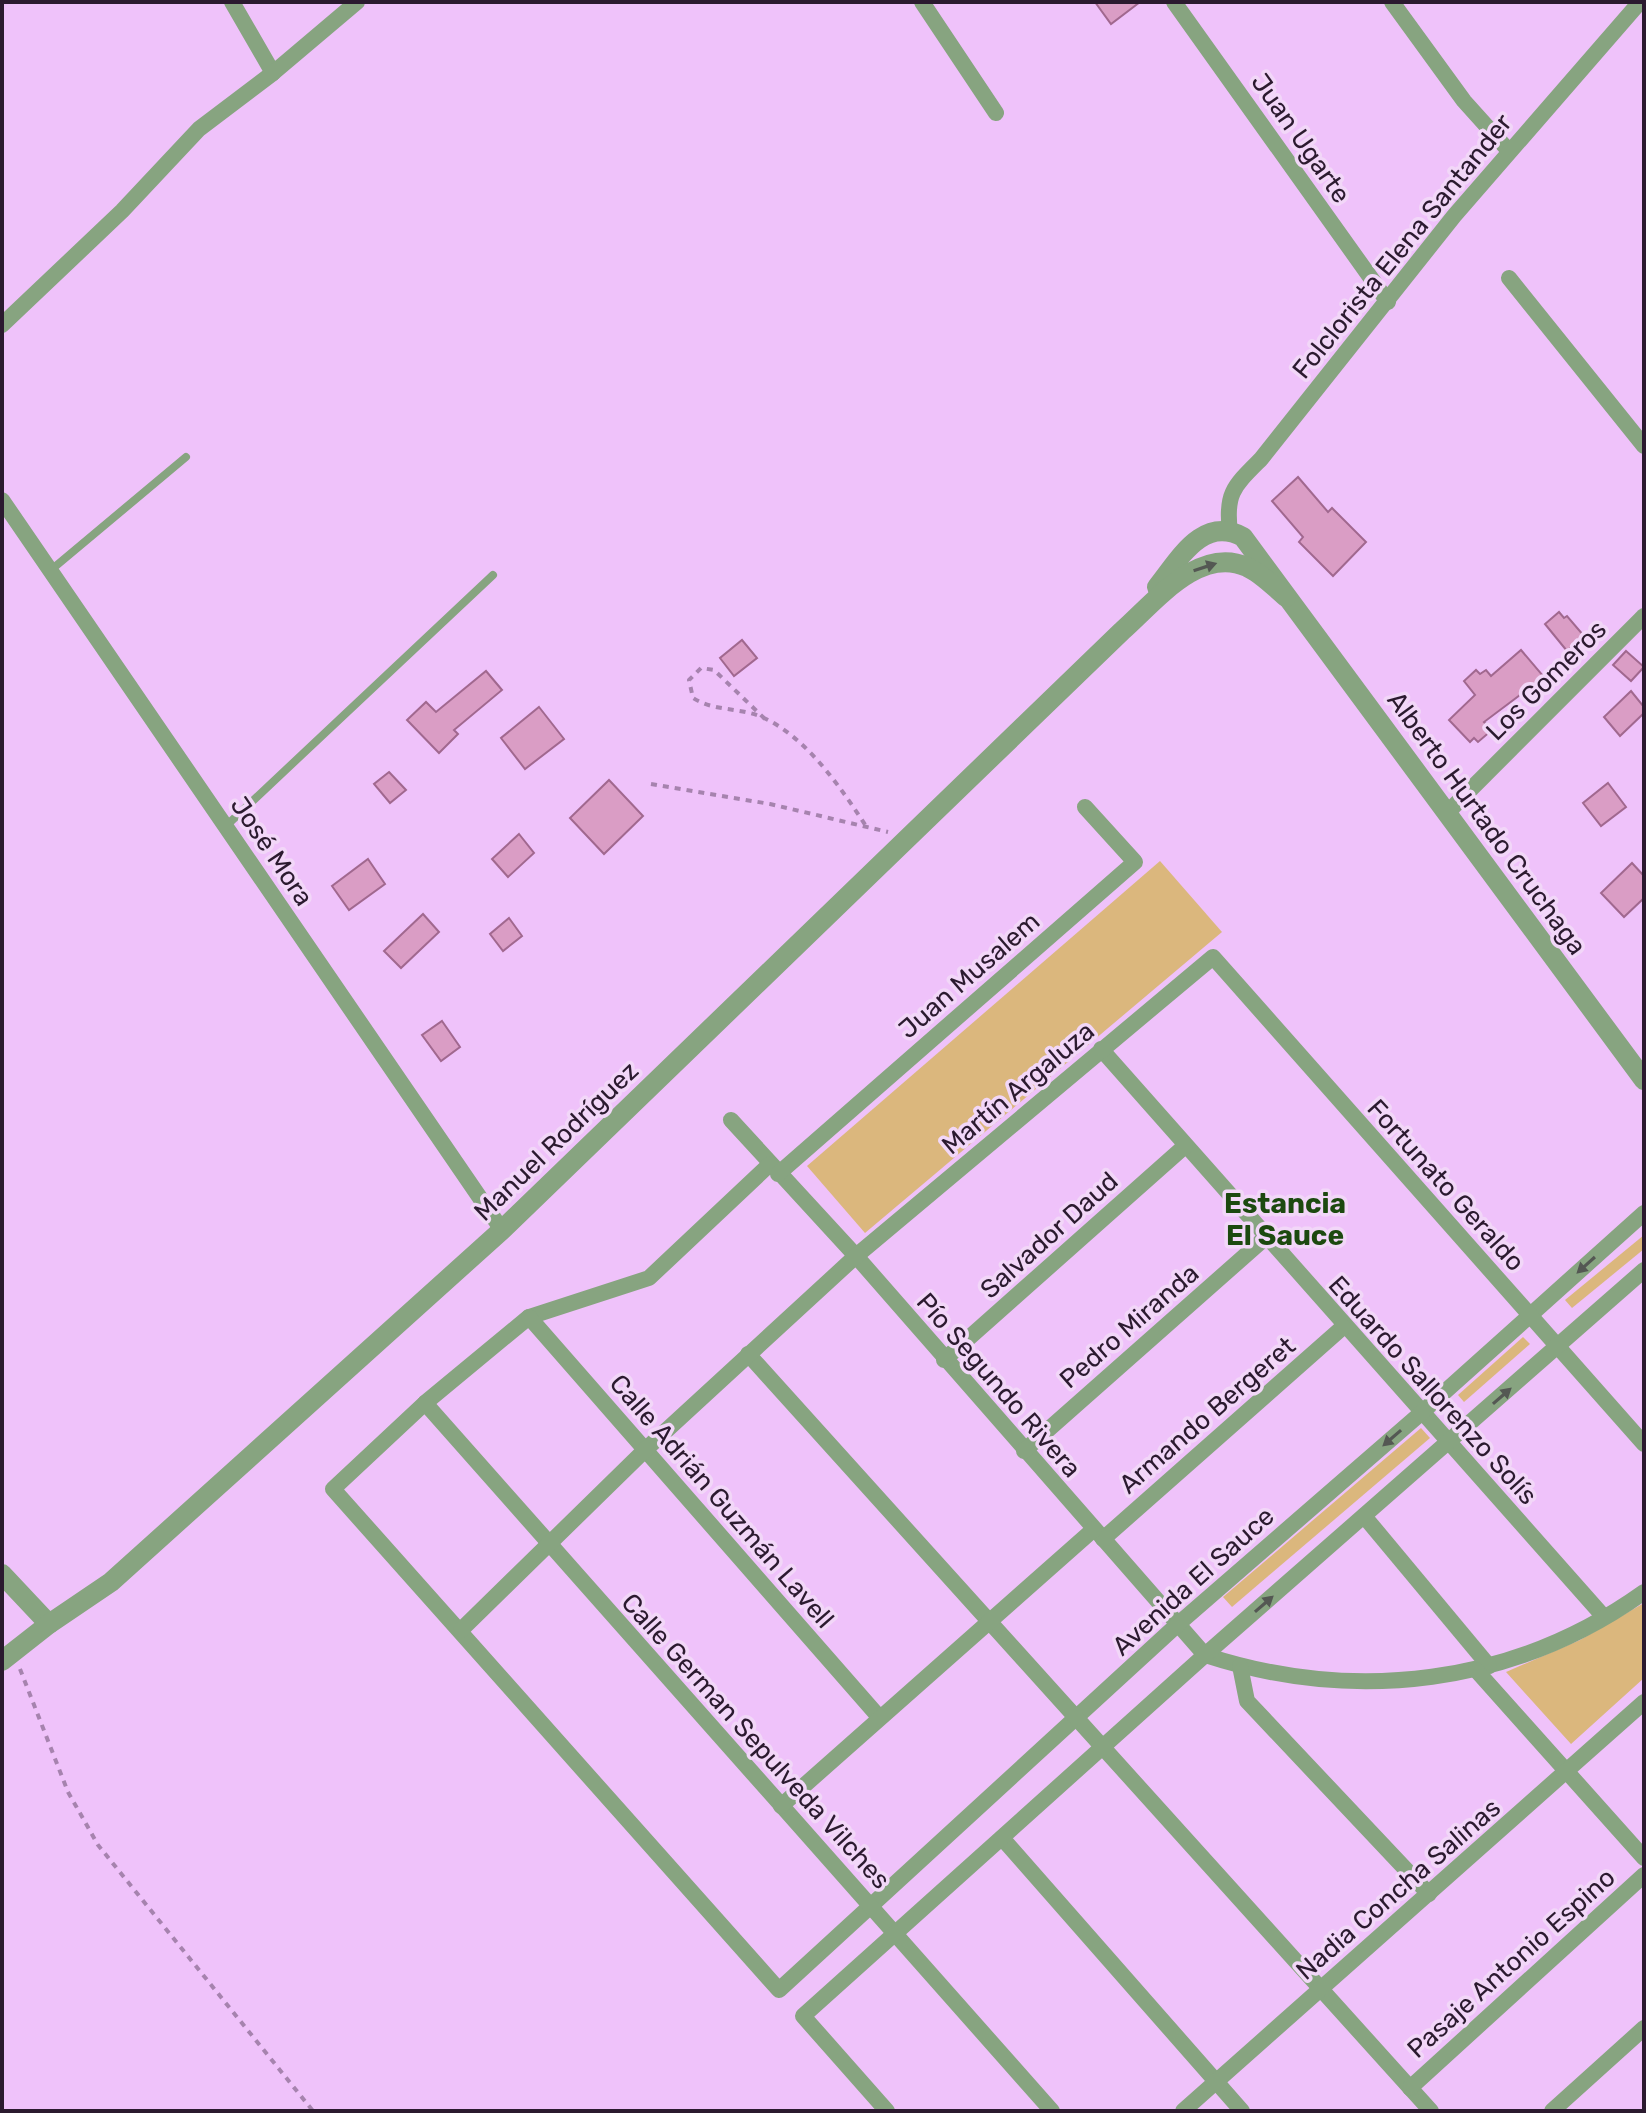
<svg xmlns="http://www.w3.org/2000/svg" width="1646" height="2113" viewBox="0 0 1646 2113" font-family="Rubik,sans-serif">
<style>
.green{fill:#dbb77d}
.building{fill:#da9dc5;stroke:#a1688f;stroke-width:2}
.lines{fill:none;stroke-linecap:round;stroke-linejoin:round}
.path{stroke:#a683ae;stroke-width:4;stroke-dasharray:6 6;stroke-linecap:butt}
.service{stroke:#87a480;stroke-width:8}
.minor{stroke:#87a480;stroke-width:16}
.tertiary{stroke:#87a480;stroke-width:20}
.oneway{fill:#545853}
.labels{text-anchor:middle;stroke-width:7;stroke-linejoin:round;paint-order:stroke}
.street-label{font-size:26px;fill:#2b1a2f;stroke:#f2d7f8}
.neighbourhood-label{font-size:28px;font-weight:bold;fill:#1c490f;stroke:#f2d7f8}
</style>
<rect width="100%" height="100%" fill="#efc2fa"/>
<g class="green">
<path d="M1160 861 1222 932 865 1233 807 1166Z"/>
<path d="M1644 1235V1249L1572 1308 1565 1300Z"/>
<path d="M1523 1337 1530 1344 1464 1402 1458 1395Z"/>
<path d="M1421 1428 1430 1438 1232 1607 1223 1597Z"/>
<path d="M1644 1603V1678L1571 1744 1506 1672 1580 1640Z"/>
</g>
<g class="building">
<path d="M1095 2H1140L1111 24Z"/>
<path d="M1298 477 1328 512 1332 508 1366 542 1333 576 1299 542 1303 537 1272 501Z"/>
<path d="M1559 612 1564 618 1567 616 1584 636 1567 651 1545 624Z"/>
<path d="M742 640 757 658 734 676 720 658Z"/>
<path d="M1521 650 1544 677 1484 722 1492 730 1478 742 1474 738 1470 742 1449 720 1475 695 1464 681 1476 670 1480 674 1486 670 1491 676Z"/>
<path d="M1626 651 1644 667 1631 681 1613 665Z"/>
<path d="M486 671 502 690 454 730 458 734 439 753 407 720 426 702 436 712Z"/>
<path d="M1631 691 1644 707V713L1620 736 1604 717Z"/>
<path d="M539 707 564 739 525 769 501 738Z"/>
<path d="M389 772 406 790 390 803 374 784Z"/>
<path d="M609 780 643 816 604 854 570 818Z"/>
<path d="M1608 783 1626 807 1601 826 1583 803Z"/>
<path d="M519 834 534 853 508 877 492 859Z"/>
<path d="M368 859 385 884 349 910 332 886Z"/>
<path d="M1632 863 1644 876V898L1624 917 1601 893Z"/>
<path d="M423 914 439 932 401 968 384 951Z"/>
<path d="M509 918 522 936 503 951 490 934Z"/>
<path d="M442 1021 460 1047 441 1061 422 1035Z"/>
</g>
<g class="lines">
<g class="path">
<path d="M765 719 714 670 701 668 689 680 693 698C715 712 741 707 764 718 807 738 841 788 866 826"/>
<path d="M651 784 770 804 888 832"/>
<path d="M20 1669 68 1792 98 1845 313 2111"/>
</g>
<g class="service">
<path d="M51 570 186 457"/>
<path d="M226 826 493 575"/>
</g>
<g class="minor">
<path d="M232 2 273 73"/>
<path d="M922 2 996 113"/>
<path d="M1174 2 1388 302"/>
<path d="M1392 2 1464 101 1509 151"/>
<path d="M1509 278 1644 446"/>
<path d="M2 325 122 211 199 129 273 73 357 2"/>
<path d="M2 500 502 1230"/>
<path d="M1230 532C1225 493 1234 486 1261 459L1454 216 1640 2"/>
<path d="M1448 812 1644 616"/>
<path d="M1101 1049 1604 1617"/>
<path d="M731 1120 856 1256 1205 1655C1355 1704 1514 1685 1644 1592"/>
<path d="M770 1164 649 1278 529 1317 425 1403 333 1489 779 1990 1177 1625 1420 1414 1644 1213"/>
<path d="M778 1174 1135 862 1085 807"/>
<path d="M529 1317 879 1717"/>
<path d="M748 1354 1431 2111"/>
<path d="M944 1360 1185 1146"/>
<path d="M425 1403 1052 2111"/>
<path d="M1024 1451 1265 1238"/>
<path d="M1364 1516 1489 1666"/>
<path d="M1103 1539 1343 1327"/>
<path d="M461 1630 645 1450 856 1256 1213 957 1644 1444"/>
<path d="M1240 1666 1247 1701 1429 1894"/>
<path d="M1476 1670 1644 1858"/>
<path d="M781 1806 1094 1529"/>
<path d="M1002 1838 1242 2111"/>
<path d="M1410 2088 1644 1875"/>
<path d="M887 2111 803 2016 1205 1655 1644 1270"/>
<path d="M1183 2111 1644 1702"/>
<path d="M1552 2111 1644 2028"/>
</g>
<g class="tertiary">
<path d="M1157 587C1179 560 1202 515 1243 537L1644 1080"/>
<path d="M2 1574 49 1624"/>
<path d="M2 1661 49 1624 111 1582 502 1230 1122 631C1154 603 1199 545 1247 567 1261 573 1274 587 1286 597"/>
</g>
</g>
<defs><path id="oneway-solid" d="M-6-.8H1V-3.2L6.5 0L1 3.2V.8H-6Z" transform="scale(2)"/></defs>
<g class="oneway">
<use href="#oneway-solid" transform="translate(1205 567) rotate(-18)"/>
<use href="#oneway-solid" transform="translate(1586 1265) rotate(138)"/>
<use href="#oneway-solid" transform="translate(1502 1396) rotate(-41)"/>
<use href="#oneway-solid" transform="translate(1392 1438) rotate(139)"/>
<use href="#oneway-solid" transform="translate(1264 1604) rotate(-41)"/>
</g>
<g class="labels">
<g class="street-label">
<text transform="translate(1301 138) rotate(55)" y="9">Juan Ugarte</text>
<text transform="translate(1402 246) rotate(-51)" y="9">Folclorista Elena Santander</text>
<text transform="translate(1546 680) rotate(-45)" y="9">Los Gomeros</text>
<text transform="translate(1487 823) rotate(54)" y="9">Alberto Hurtado Cruchaga</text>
<text transform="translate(272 851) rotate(56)" y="9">José Mora</text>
<text transform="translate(969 975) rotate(-41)" y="9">Juan Musalem</text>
<text transform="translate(1018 1088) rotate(-40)" y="9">Martín Argaluza</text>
<text transform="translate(556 1141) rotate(-44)" y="9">Manuel Rodríguez</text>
<text transform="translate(1446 1185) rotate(48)" y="9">Fortunato Geraldo</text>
<text transform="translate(1049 1235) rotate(-42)" y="9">Salvador Daud</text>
<text transform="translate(1129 1326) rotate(-41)" y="9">Pedro Miranda</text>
<text transform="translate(999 1385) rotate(49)" y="9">Pío Segundo Rivera</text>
<text transform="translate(1433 1390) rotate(48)" y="9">Eduardo Sallorenzo Solís</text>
<text transform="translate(1207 1415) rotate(-41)" y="9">Armando Bergeret</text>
<text transform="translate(722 1501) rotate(49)" y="9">Calle Adrián Guzmán Lavell</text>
<text transform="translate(1193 1581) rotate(-42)" y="9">Avenida El Sauce</text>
<text transform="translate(756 1741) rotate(48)" y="9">Calle German Sepulveda Vilches</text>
<text transform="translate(1398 1889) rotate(-41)" y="9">Nadia Concha Salinas</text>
<text transform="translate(1511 1963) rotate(-42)" y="9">Pasaje Antonio Espino</text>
</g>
<g class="neighbourhood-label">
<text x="1285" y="1213">Estancia<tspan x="1285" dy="32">El Sauce</tspan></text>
</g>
</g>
<rect width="1646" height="2113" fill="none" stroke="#2b1a2f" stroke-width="8"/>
</svg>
